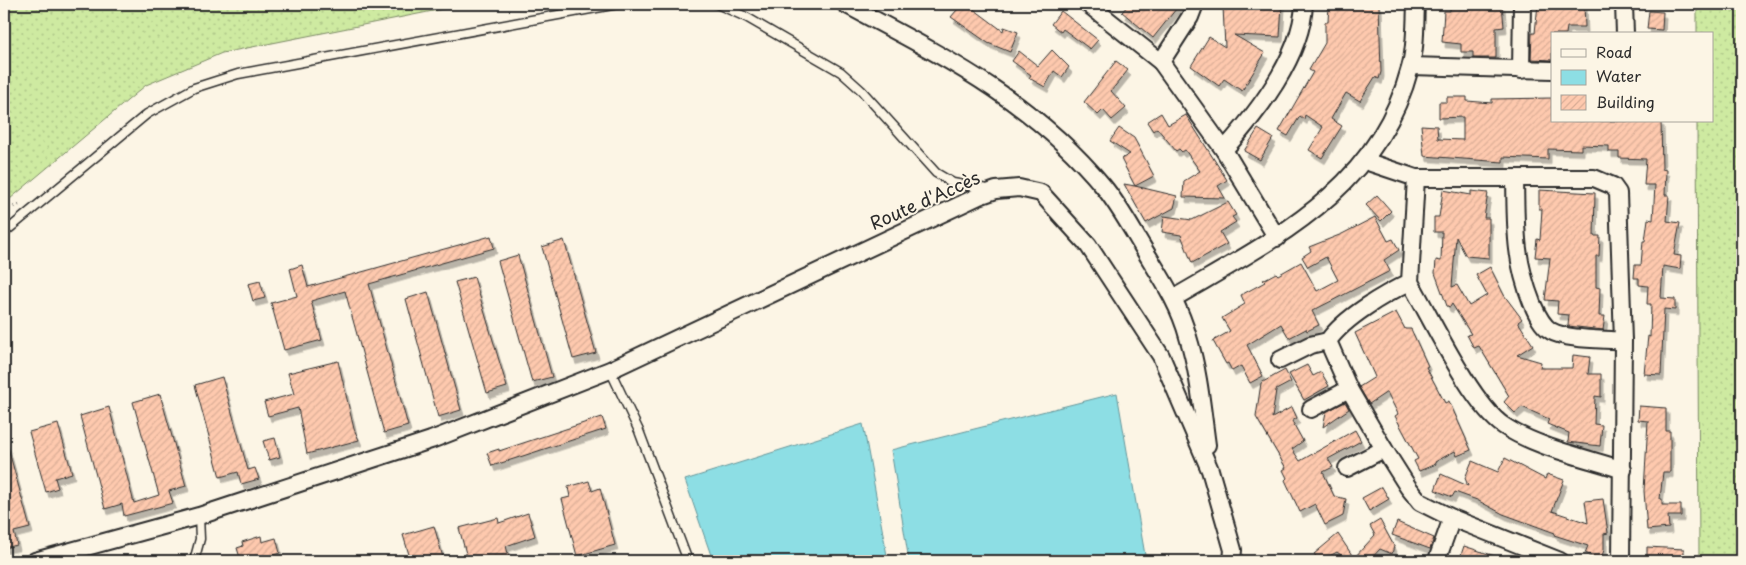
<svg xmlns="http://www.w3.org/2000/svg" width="1746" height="565" viewBox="0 0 1746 565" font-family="'Playpen Sans',sans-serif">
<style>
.grass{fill:url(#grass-dots);stroke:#7c8a66}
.water{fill:#8ddee4;stroke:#66969a}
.building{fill:url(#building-hatch);stroke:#2b2b2b;filter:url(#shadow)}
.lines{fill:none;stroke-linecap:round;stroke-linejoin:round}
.service-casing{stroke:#2b2b2b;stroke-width:11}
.minor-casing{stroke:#2b2b2b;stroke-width:20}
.path{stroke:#2b2b2b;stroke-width:2.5;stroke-dasharray:1 4;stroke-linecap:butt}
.service{stroke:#fcf5e5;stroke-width:8}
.minor{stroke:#fcf5e5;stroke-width:16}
.labels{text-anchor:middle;stroke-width:4;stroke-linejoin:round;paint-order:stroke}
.street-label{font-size:18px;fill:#2b2b2b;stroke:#fcf5e5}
</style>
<defs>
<pattern id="grass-dots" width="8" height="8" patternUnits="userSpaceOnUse" patternTransform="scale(1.25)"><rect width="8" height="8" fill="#ceeaa1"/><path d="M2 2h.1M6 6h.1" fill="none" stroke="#b1c98b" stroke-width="1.8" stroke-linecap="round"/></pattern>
<pattern id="building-hatch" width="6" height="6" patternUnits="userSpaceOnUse" patternTransform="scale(1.25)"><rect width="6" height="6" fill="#fec9ae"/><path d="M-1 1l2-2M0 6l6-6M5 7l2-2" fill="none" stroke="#daad96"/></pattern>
<filter id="shadow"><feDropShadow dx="3" dy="5.5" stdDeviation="0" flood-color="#0004"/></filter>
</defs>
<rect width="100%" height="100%" fill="#fcf5e5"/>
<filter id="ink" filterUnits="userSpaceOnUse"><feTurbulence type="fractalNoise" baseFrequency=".02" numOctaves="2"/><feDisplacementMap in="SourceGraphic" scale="10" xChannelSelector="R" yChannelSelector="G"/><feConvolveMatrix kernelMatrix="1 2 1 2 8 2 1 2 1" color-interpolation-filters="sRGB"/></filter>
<g filter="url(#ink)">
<g class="grass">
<path d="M4 4H468L222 53 146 85 4 204Z"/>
<path d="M1697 4H1742V561H1699L1697 121H1712V34H1697Z"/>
</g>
<g class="water">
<path d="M1117 393 1146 561H909L891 450Z"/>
<path d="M863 424 888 561H713L685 480Z"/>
</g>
<g class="building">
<path d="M962 4H967L1003 31 1004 27 1018 32 1010 52 988 43 951 17Z"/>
<path d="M1129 4H1180L1153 38 1122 12Z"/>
<path d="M1247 4H1282L1280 37 1234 35 1265 53 1242 91 1224 79 1219 86 1191 66 1209 37 1225 47 1223 7 1247 6Z"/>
<path d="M1329 4H1379L1381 72 1379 79 1375 77 1360 101 1346 93 1331 119 1342 126 1322 158 1309 150 1323 127 1305 115 1304 119 1300 116 1288 136 1279 131 1313 72 1309 70 1325 43V22H1328Z"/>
<path d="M1450 4H1502L1504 27 1496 28V58H1473V52H1461V44L1442 42 1444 11H1450Z"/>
<path d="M1538 4H1584L1585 27H1567L1566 34H1552V60L1531 59 1532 33H1535Z"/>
<path d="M1061 11 1098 40 1090 49 1063 29 1061 32 1051 24Z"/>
<path d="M1649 11 1663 12 1662 30 1647 29Z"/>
<path d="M1052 50 1069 67 1062 77 1054 71 1045 87 1029 78 1031 75 1012 61 1019 51 1038 66Z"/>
<path d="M1116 61 1128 70 1111 91 1126 108 1112 120 1103 110 1098 115 1084 102Z"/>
<path d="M1447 97H1467V101L1492 103V99L1552 98V121H1661L1662 169 1666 170 1665 195H1669L1667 221 1680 223 1674 255 1681 256 1680 269 1663 266 1661 298 1675 299V310L1664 309 1661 375 1644 374 1648 336 1650 337 1651 304H1647L1648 286 1639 285V278H1634L1635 265H1641L1643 241H1645L1648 219 1653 220 1655 185H1644L1646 159 1619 158V152H1609V146L1581 145V150L1548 149V159L1503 157V162L1424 156 1421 125 1437 126 1438 139 1463 140V117L1439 118V102H1447Z"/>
<path d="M1161 113 1168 125 1186 115 1227 180 1218 186 1225 198 1183 197 1184 181 1200 171 1185 150 1182 152 1179 149 1176 151 1157 128 1153 131 1147 122Z"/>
<path d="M1119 128 1134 138 1154 176 1135 186 1177 196 1174 208 1146 223 1124 184 1135 186 1121 159 1130 154 1110 141Z"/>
<path d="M1258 129 1273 138 1260 160 1244 151Z"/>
<path d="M1443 190 1471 195V191L1488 193 1484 218H1489V258L1466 256 1456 237 1452 287 1457 285 1469 306 1487 295 1476 275 1490 267 1504 295 1522 319 1518 322 1533 345 1517 355 1541 362 1540 368H1572L1573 355 1590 357 1588 374H1601V397L1595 396 1594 424 1602 425 1600 446 1568 442 1569 433 1547 424 1549 419 1522 407 1515 413 1504 402 1509 396 1479 346 1474 348 1467 335 1471 334 1452 304 1450 307 1447 306 1435 273 1436 260 1441 261 1442 232H1434V217H1439Z"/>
<path d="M1539 190 1595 193 1594 236H1600L1599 256H1596V287L1600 288 1599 316H1605L1603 330 1568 326 1569 315 1557 314 1558 301 1545 300 1550 258 1535 257 1537 239 1540 240 1542 209H1539Z"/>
<path d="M1377 195 1391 211 1381 221 1366 205Z"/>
<path d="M1228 202 1236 215 1232 217 1236 222 1220 232 1227 244 1192 263 1181 235 1162 232 1164 216 1192 220Z"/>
<path d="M1375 217 1388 241 1393 239 1399 250 1384 260 1390 271 1312 311 1319 325 1307 331 1306 329 1289 338 1281 324 1247 345 1263 376 1250 383 1241 366 1232 371 1228 363 1226 364 1213 341 1230 331 1222 318 1245 304 1241 295 1265 282 1263 280 1276 273 1278 275 1301 262 1317 291 1338 280 1326 257 1308 267 1302 257 1311 251 1309 247 1342 234Z"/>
<path d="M491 236 494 248 369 284 408 426 384 433 345 291 311 301 322 340 284 350 271 303 297 296 290 269 302 265 308 287Z"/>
<path d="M564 240 596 353 573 359 542 247Z"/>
<path d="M518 255 552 377 532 382 498 261Z"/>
<path d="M474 277 507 387 487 393 455 282Z"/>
<path d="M260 281 265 298 253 301 248 284Z"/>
<path d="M428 292 461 410 438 417 406 299Z"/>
<path d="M1396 312 1405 329H1411L1428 366 1426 367 1445 403 1449 401 1471 450 1457 456 1455 451 1435 462 1436 464 1419 471 1414 461 1418 459 1395 416 1398 414 1387 392 1369 404 1359 387 1375 377 1355 333Z"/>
<path d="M338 361 354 429 359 440 307 454 298 408 268 416 264 402 294 394 288 373Z"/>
<path d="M1307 365 1313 376 1321 372 1329 386 1304 400 1289 374Z"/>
<path d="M1285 370 1291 382 1276 390 1272 418 1292 407 1297 418 1292 421 1303 441 1292 449 1300 461 1355 430 1361 441 1328 459 1333 467 1323 472 1334 496 1346 499 1343 516 1325 525 1315 504 1300 512 1285 480 1287 478 1283 470 1286 468 1256 417 1261 383Z"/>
<path d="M222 377 248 470 255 468 259 479 241 484 238 472 220 477 195 385Z"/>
<path d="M160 394 186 486 169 491 173 503 124 516 122 504 105 509 80 416 109 407 134 503 159 495 133 402Z"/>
<path d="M1345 402 1349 409 1323 427 1326 412Z"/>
<path d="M1639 406 1666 408V431H1670V472H1663L1660 499H1662V505H1681V516H1668L1669 528 1647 530 1644 491 1648 421 1638 420Z"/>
<path d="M602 417 606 429 492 466 487 453 499 449V451Z"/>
<path d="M58 424 72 473 55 478 58 488 46 492 29 432Z"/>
<path d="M275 438 280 457 269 460 263 441Z"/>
<path d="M4 444H7L30 528 14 532 17 545 4 548Z"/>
<path d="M1505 458 1545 479 1547 474 1564 480 1552 511 1588 523 1585 501 1603 499 1608 533 1604 534V550L1601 559 1585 553 1588 546 1554 535 1555 533 1503 514 1477 500 1455 492 1452 497 1435 490 1441 474 1468 486 1465 478 1472 461 1498 472Z"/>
<path d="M589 481 592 491 600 488 615 545 577 556 562 499 570 497 568 487Z"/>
<path d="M1382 487 1389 499 1369 511 1362 498Z"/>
<path d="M528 513 535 536 506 546 510 561H468L459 528 498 518 499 523Z"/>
<path d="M1380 520 1394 546 1392 554 1380 549 1369 561H1349L1337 552 1320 561 1314 554 1338 534 1354 558 1375 535 1370 526Z"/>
<path d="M1397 522 1434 538 1430 549 1392 535Z"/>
<path d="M434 526 444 561H411L403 535Z"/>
<path d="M261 536 262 542 276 538 280 553 266 557 267 559 260 561H241L237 548 243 546 242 542Z"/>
<path d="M1464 546 1504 559 1503 561H1459Z"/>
<path d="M1647 547 1684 549V561H1647Z"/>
</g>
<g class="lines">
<defs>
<g id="service">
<path d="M717 4 746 17 841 72 861 90 936 173 953 183 987 189"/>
<path d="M4 233 147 114 194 88 238 74 618 4"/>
<path d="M610 370 639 431 688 561"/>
<path d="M194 561 200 539 199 516"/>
</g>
<g id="minor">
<path d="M845 4C942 56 1031 99 1103 186 1118 204 1130 226 1142 246 1160 276 1179 303 1188 337 1199 372 1202 409 1207 445"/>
<path d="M1088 4 1161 62 1224 150 1277 238"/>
<path d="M1624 4 1625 34"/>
<path d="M1161 62 1190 17 1195 4"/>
<path d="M1411 66 1552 70"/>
<path d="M1521 70 1522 4"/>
<path d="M1224 150C1258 112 1302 56 1304 4"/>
<path d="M1365 161 1416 178H1594L1613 186 1618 193 1623 341 1621 561"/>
<path d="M1416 178 1410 282C1384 294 1344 318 1328 341L1349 389 1384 449 1408 487 1420 502 1452 518 1560 561"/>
<path d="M1515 178C1516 226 1514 257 1532 303 1536 312 1541 325 1551 331 1567 340 1603 339 1623 341"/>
<path d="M1410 282C1431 318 1472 405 1504 426 1535 447 1587 458 1623 470"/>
<path d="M1174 298C1274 239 1378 190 1410 68 1416 48 1415 24 1416 4"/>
<path d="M1280 360 1310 345 1328 341"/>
<path d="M1311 409 1349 389"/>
<path d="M1347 468 1384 449"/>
<path d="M1437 560 1452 518"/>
<path d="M35 561 199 516 431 440 610 370 979 196 996 190 1019 188 1041 193 1088 245 1161 356 1210 470 1233 550 1232 561"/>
</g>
</defs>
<use href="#service" class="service-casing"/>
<use href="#minor" class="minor-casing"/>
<path class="path" d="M4 209 19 205"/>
<use href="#service" class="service"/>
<use href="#minor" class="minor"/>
</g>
</g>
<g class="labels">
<g class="street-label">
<text transform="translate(925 201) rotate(-24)" y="6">Route d'Accès</text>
</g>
</g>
<rect width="1746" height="565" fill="none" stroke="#fcf5e5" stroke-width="20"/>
<rect x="10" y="10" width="1726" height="545" fill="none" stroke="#2b2b2b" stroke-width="2" filter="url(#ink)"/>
<rect x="1551" y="32" width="162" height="90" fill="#fcf5e5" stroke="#a8a49b"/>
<rect x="1561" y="49" width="25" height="8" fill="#fcf5e5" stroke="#a8a49b"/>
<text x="1596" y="58" font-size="15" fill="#2b2b2b">Road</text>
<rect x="1561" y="70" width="25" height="15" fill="#8ddee4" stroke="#a8a49b"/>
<text x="1596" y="82" font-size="15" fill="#2b2b2b">Water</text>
<rect x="1561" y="95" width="25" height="15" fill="url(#building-hatch)" stroke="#a8a49b"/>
<text x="1596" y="108" font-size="15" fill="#2b2b2b">Building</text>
</svg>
